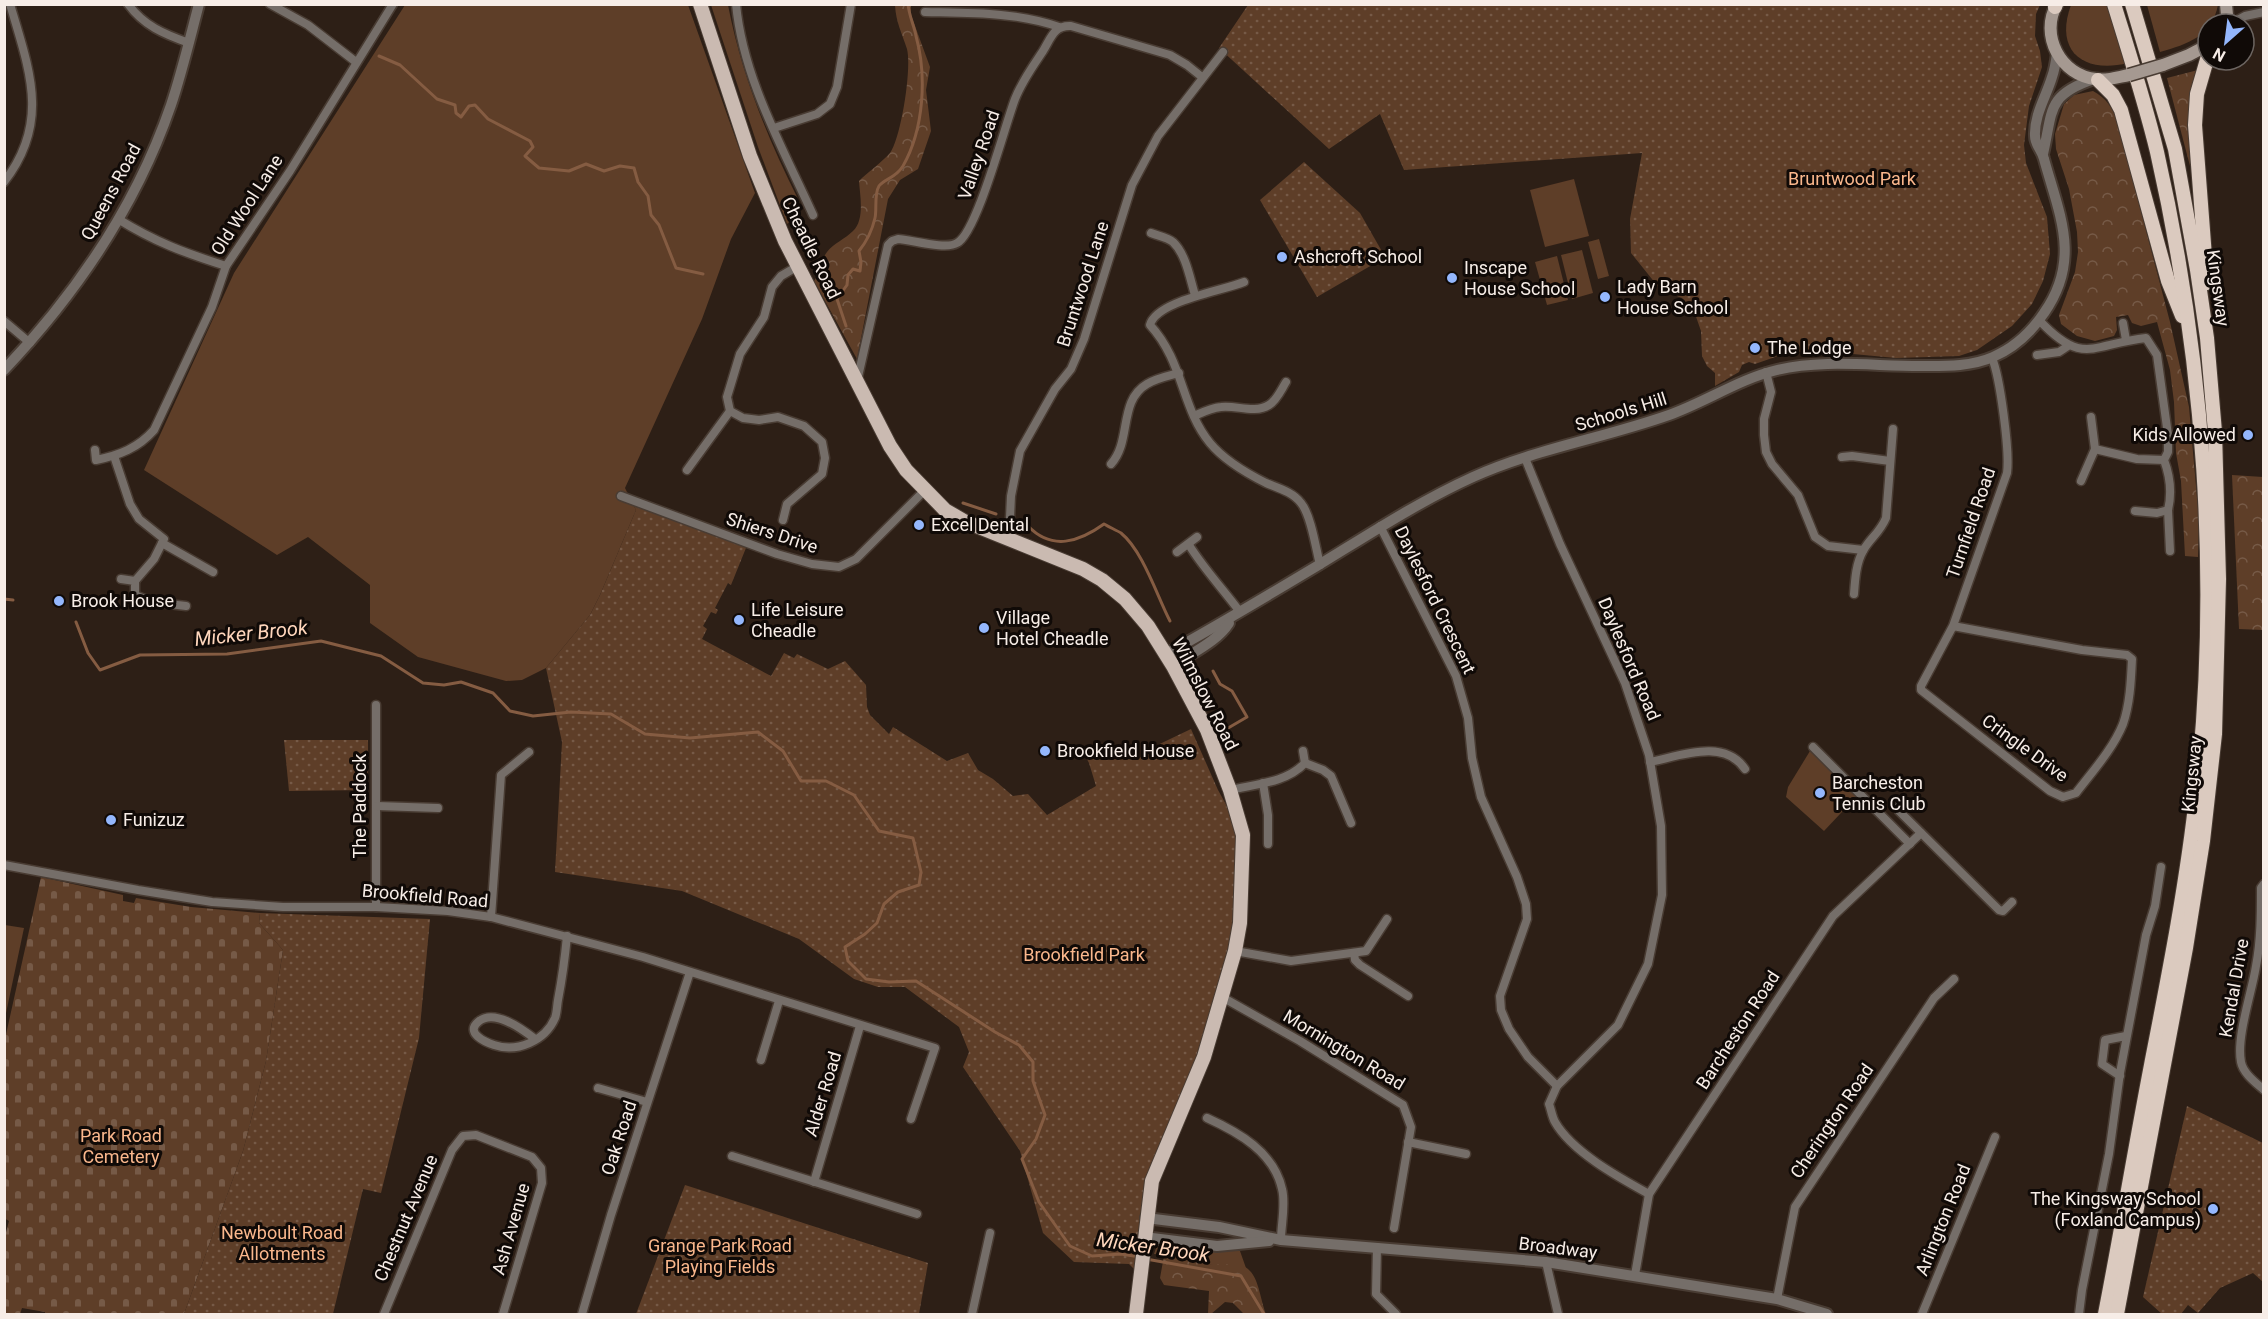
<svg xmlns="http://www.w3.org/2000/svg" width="2268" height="1319" viewBox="0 0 2268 1319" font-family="Roboto,sans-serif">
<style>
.grass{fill:#5e3e28}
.forest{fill:url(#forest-crowns)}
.cemetery{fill:url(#cemetery-stones)}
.park{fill:url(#park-dots)}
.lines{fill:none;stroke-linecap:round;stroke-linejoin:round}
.stream{stroke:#855c42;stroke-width:3}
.minor-casing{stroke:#493c33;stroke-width:11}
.tertiary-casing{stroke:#493c33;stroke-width:14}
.secondary-casing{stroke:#493c33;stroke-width:15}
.primary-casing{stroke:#493c33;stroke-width:16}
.trunk-casing{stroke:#493c33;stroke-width:16}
.minor{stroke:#756e69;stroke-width:8}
.tertiary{stroke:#756e69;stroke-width:10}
.secondary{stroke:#a59991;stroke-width:12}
.primary{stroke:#cabab1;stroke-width:14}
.trunk{stroke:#dbcabf;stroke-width:14}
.secondary-bridge-casing{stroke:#493c33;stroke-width:15;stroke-linecap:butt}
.secondary-bridge{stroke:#a59991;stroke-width:12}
.poi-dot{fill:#94b7fd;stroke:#100a07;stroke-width:2}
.labels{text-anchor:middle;stroke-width:6;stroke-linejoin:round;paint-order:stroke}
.street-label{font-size:18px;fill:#f7ede7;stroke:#100a07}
.park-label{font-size:18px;fill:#fab78c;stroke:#100a07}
.poi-label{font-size:18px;fill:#f7ede7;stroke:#100a07;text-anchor:start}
.water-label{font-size:20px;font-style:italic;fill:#ffd6bc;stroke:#100a07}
</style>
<defs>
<pattern id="forest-crowns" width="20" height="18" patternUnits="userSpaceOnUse" patternTransform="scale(1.5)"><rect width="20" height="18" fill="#5e3e28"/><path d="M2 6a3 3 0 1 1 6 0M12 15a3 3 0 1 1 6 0" fill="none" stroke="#765a47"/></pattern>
<pattern id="cemetery-stones" width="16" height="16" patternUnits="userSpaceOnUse" patternTransform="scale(1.5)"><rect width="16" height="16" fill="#5e3e28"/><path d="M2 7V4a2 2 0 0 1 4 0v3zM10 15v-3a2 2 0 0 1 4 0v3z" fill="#765a47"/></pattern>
<pattern id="park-dots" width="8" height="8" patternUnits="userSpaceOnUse" patternTransform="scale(1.5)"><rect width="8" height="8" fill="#5e3e28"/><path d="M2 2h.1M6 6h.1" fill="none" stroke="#765a47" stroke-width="1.8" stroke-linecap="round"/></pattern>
</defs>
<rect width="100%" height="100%" fill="#2d1f16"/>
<g class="grass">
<path d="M405 5H688L755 193 731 239 702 319 625 488 636 510 600 595 590 615 546 668 522 680 506 681 418 657 370 623V585L308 537 277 555 144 470 234 273Z"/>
<path d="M711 5H728C741 73 767 137 798 199L796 204 800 212 787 224 758 147Z"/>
<path d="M2071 5H2108L2128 63C2083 74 2054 51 2071 5Z"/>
<path d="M2147 5V4L2218 5C2212 36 2188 44 2160 52Z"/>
<path d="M1574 179 1589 236 1545 247 1530 190Z"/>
<path d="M1599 239 1609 276 1598 279 1588 242Z"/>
<path d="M1582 250 1593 293 1572 299 1561 255Z"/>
<path d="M1557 256 1568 300 1547 305 1535 262Z"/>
<path d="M1810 751 1855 795 1856 797 1824 831 1786 797 1788 787Z"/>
<path d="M5 925 24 928 5 1018 4 925Z"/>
<path d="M1162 1246 1240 1251 1246 1268 1202 1264 1182 1257 1154 1254 1156 1248Z"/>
</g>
<g class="forest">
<path d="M895 5H911V15L930 67 926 90 931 131 918 169 900 180 888 199 857 359 814 281C821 272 820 261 827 252 834 243 845 239 853 231 865 220 860 195 859 181 867 173 882 162 890 153 901 138 912 68 907 49 902 33 896 23 895 5Z"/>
<path d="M2198 70 2194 166H2190L2167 78Z"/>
<path d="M2093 91C2106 98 2112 107 2117 120L2170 322 2189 407 2199 520 2198 557 2185 556 2181 481 2176 453 2174 402 2170 370 2157 322 2141 326 2132 323 2128 315 2116 317 2117 330 2114 336 2095 341 2077 336 2061 324 2059 315 2075 272 2078 252 2077 232 2069 189 2056 149 2055 134 2064 104 2074 95Z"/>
<path d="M2232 475 2263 477V630L2239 629Z"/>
<path d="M1173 1255C1184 1257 1194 1262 1204 1264 1217 1266 1241 1260 1250 1271 1259 1280 1261 1302 1266 1314H1244L1233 1303 1225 1302 1211 1314H1208L1209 1291 1164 1285 1160 1278 1164 1256Z"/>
</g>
<path class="cemetery" d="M41 877 123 895V901L134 903 136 898 191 907 260 913 259 923 283 950 266 1061 243 1151 184 1314H45V1312L22 1308 20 1314H5L4 1240 9 1221 4 1218 5 1039Z"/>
<g class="park">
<path d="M1248 5H2040L2036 14 2035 36 2040 51 2042 67 2029 106 2024 145 2026 163 2047 217 2050 254 2043 281 2032 304 2012 326 1977 350 1959 356 1896 358 1810 350 1778 356 1755 364 1749 362 1742 365 1739 372 1715 386V373L1707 366 1702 356 1701 331 1694 311 1682 298 1660 289 1631 253 1630 219 1642 153 1404 170 1380 114 1329 149 1219 48Z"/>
<path d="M1304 162 1360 213 1384 255V258L1317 297 1260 200Z"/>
<path d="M630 499 748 543 731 585 728 583 715 608 718 610 716 614 711 612 703 626 707 629 702 639 771 676 784 653 794 658 797 654 828 669 845 661 866 685 867 707 870 715 889 734 893 727 947 761 968 753 978 770 993 779 1013 796 1028 794 1047 815 1096 786 1089 763 1080 746 1093 752 1138 760 1147 750 1191 729 1218 790 1243 835 1235 951 1204 1057 1152 1181 1140 1275 1129 1264 1074 1262 1043 1233 1020 1151 963 1067 969 1052 959 1027 905 987H878L854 979 799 939 682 891 555 872 562 742 546 668 590 615 600 595 636 510Z"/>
<path d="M284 740H368V790L289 791Z"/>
<path d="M260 913 430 919 419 1038 381 1193 363 1189 333 1314H184L243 1151 266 1061 283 950 259 923Z"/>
<path d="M2187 1106 2263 1143V1282L2253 1273 2220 1288 2198 1313 2188 1305 2181 1314H2162L2143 1297Z"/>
<path d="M685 1185 928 1263 919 1314H636Z"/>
</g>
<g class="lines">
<g class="stream">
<path d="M379 56 400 65 437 99 455 105 456 113 461 117 469 106 475 105 488 119 530 141 533 147 525 156 539 168 569 171 586 164 604 171 620 166 634 168 638 182 648 196 651 215 659 225 676 268 703 274"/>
<path d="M846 326 837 299 847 285 848 275 853 269 860 271 861 262 859 251C867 241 872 231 875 218 877 209 874 194 879 186 884 179 896 178 903 166 924 129 927 76 916 36 914 25 909 16 908 4"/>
<path d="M963 503 996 514"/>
<path d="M1028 526C1052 551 1079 542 1104 524 1109 527 1116 530 1121 533 1143 551 1157 596 1170 621"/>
<path d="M4 599 13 600"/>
<path d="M76 622 88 653 100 670 140 655 227 654 321 641 381 656 423 683 444 685 461 682 493 693 510 711 533 716 571 712 611 714 645 734 690 738 758 732 783 751 801 781H826L854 795 879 831 913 838 921 872 919 885 898 892 884 904 877 923 865 934 845 947 848 961 866 979 889 982 916 981 995 1032 1019 1045 1033 1062V1081L1045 1115 1036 1139 1022 1159 1039 1202 1070 1246 1092 1256 1121 1254 1140 1257"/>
<path d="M1213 671 1220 684 1232 691 1247 717 1223 731"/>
<path d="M1146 1259 1241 1276 1264 1314"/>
</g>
<defs>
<g id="minor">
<path d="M128 4C144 26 164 34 189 43"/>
<path d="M270 4 308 25 356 62"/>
<path d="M736 4C743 79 783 148 813 215"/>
<path d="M925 12C970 13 1017 12 1059 27"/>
<path d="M2230 24 2245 16 2264 12"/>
<path d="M774 128 817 114 830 104 837 87 851 4"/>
<path d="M4 182C51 122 29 69 10 4"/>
<path d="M118 219C155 242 185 253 226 266"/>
<path d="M1151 233C1158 236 1167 237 1173 242 1186 254 1190 279 1195 295"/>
<path d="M1244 282C1222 291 1156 301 1150 325 1184 362 1181 408 1210 443 1224 460 1246 473 1266 483 1278 488 1293 492 1301 503 1311 515 1316 549 1320 565"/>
<path d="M2039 320C2083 367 2092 344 2146 338L2157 355 2168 435V452L2164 460C2170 476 2172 493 2168 510L2157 513 2135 511"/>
<path d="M4 321 30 343"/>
<path d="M2123 323 2126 340"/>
<path d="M2037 355 2059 352 2068 346"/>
<path d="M1766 372 1771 392 1764 419V435L1766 452 1772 464 1798 495 1815 537 1828 546 1863 550"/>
<path d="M857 381 888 245 892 241 898 239C912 240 946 250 957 243 977 233 1005 125 1015 99 1022 81 1033 66 1043 51 1051 38 1054 25 1071 26L1170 55 1187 65 1202 77"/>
<path d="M1194 416C1203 412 1211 408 1221 407 1237 405 1254 414 1269 405 1277 400 1281 390 1286 382"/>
<path d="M2091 417 2095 449 2137 459 2164 460"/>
<path d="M95 450 96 460C120 455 138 448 154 430L212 307 226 266 290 171 393 4"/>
<path d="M114 456 130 504 139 519 164 539 154 559 135 581"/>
<path d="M1842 457 1852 456 1890 461"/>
<path d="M1525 458 1560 544 1625 683 1649 755 1661 826 1662 895 1648 964 1618 1025 1557 1086 1549 1104C1551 1109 1552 1117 1555 1122 1572 1152 1620 1178 1649 1194"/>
<path d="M1111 464C1132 441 1118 401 1147 384 1157 378 1168 376 1179 373"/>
<path d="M687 470 730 411"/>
<path d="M2081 481 2095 449"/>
<path d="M621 496 777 554 812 564 839 567 856 559 925 490"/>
<path d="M2168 510 2170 551"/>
<path d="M783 520 787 504 822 474 825 458 822 442 804 426 778 417 759 420 743 418 730 411 727 397 740 354 764 317 772 287 781 276 798 266"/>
<path d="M1380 526 1456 676 1468 718 1472 758 1481 797 1517 877 1526 904 1527 919 1500 996 1501 1010 1509 1029 1528 1057 1557 1086"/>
<path d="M1009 539 1011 496 1020 451 1055 389 1071 369 1084 339 1132 185 1158 136 1223 52"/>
<path d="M162 543 213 572"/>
<path d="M1189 545C1204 569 1223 589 1240 612"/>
<path d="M1177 552 1197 537"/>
<path d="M121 579 135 581V595L152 602 186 606"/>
<path d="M1854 594C1855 580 1856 563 1863 551 1870 538 1879 534 1886 518L1893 429"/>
<path d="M1953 626 2082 650 2127 655 2132 659C2131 680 2130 704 2123 724 2113 749 2092 772 2076 793L2063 797 2050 791 1921 690V686L1953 626 2007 473C2010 452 2000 377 1992 358"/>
<path d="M376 705V907"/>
<path d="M1813 747 1910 844"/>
<path d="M1303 751 1305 763"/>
<path d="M1650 762C1680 756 1724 738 1745 769"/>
<path d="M1263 783 1268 815V844"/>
<path d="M1230 790C1256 784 1286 783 1305 763L1323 770 1331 776 1351 823"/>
<path d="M1904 802 1898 807 1899 811 1999 910 2003 911 2012 902"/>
<path d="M377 806 438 808"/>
<path d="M4 865 138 890 212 902 283 907H376L448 911 491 917 643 957 935 1048 911 1119"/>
<path d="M2264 884 2261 888C2261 914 2261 940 2256 966 2252 992 2236 1037 2241 1062 2243 1073 2255 1082 2264 1090"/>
<path d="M491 917 501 775 529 752"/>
<path d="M1235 951 1291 961 1366 951 1387 919"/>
<path d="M1354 953 1355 960 1360 965 1408 996"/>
<path d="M1222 997 1300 1041 1403 1105 1411 1127 1394 1228"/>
<path d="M535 1039C522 1029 494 1008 478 1022 465 1033 485 1042 494 1045 517 1053 545 1041 555 1018 557 1013 557 1005 558 1000 562 979 565 957 567 936"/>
<path d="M761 1060 779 1001"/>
<path d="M2120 1076 2102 1064 2105 1040 2126 1036"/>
<path d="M598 1088 647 1102"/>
<path d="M1207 1118C1238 1132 1274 1152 1282 1189 1286 1204 1281 1225 1281 1240"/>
<path d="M1408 1142 1466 1154"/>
<path d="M732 1156 917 1214"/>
<path d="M814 1182 860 1026"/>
<path d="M1377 1247 1376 1294 1396 1314"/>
<path d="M1546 1262 1558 1314"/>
<path d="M1635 1275 1649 1194 1833 916 1921 833"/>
<path d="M1777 1299 1795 1207 1934 998 1954 979"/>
<path d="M384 1314 452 1150 463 1136 476 1135 532 1157 541 1168 542 1183 503 1314"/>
<path d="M582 1314 611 1215 690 972"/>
<path d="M972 1314 990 1233"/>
<path d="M1922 1314 1995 1137"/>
<path d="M2079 1314 2082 1290 2109 1154 2120 1073 2146 935 2155 906 2161 867"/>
</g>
<g id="tertiary">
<path d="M2043 154C2053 111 2046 95 2094 79"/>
<path d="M4 370C76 294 137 204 171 105 182 72 190 38 199 4"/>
<path d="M1166 654C1217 626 1267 596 1317 566 1368 535 1418 502 1473 477 1535 449 1604 438 1669 415 1706 402 1739 379 1777 370 1823 359 1872 366 1920 366 1944 366 1970 367 1993 357 2014 348 2032 331 2044 313 2082 259 2059 214 2044 159 2042 150 2035 145 2035 136 2034 115 2046 97 2052 77 2055 69 2056 61 2057 53"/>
<path d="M1173 666C1191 653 1217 642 1229 623"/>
<path d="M1146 1218 1219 1227 1281 1240 1546 1262 1777 1299 1827 1314"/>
<path d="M1144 1237 1217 1246 1269 1241"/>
</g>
<g id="secondary">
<path d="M2057 4C2039 35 2061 76 2096 79 2107 81 2118 77 2129 75"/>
<path d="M2225 24 2227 15 2226 4"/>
<path d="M2163 65 2189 55 2208 45"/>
</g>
<path id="primary" d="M700 4 750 156 785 241 890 446 906 470 945 510 964 521 1083 569 1102 580 1125 599 1148 626 1173 666 1207 730 1230 790 1243 835 1240 923 1235 951 1204 1057 1152 1181 1136 1314"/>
<g id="trunk">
<path d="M2055 7 2056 4"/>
<path d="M2098 80 2113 95 2121 110 2168 281 2182 316"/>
<path d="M2207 283 2195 125 2197 94 2208 56"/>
<path d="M2105 1314C2121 1232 2135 1148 2151 1065 2169 973 2187 882 2197 789 2220 577 2204 359 2157 152 2145 102 2129 53 2114 4"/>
<path d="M2117 1314 2186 948 2203 841 2215 734 2219 579 2215 432 2207 338 2197 270 2175 149 2132 4"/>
</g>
</defs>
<use href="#minor" class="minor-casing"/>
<use href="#tertiary" class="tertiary-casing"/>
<use href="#secondary" class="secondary-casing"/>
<use href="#primary" class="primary-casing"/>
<use href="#trunk" class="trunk-casing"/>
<use href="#minor" class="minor"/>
<use href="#tertiary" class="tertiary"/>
<use href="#secondary" class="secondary"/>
<use href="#primary" class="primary"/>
<use href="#trunk" class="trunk"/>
<defs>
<path id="secondary-bridge" d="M2129 75 2163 65"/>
</defs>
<use href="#secondary-bridge" class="secondary-bridge-casing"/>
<use href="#secondary-bridge" class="secondary-bridge"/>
</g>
<g class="poi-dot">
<circle cx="1282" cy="257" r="6"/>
<circle cx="1452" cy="278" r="6"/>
<circle cx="1605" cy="297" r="6"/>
<circle cx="1755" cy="348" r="6"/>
<circle cx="2248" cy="435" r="6"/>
<circle cx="919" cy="525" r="6"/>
<circle cx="59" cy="601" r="6"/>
<circle cx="739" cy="620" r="6"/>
<circle cx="984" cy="628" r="6"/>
<circle cx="1045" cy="751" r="6"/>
<circle cx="1820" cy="793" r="6"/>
<circle cx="111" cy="820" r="6"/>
<circle cx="2213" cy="1209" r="6"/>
</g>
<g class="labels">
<g class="street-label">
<text transform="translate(979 155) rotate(-71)" y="6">Valley Road</text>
<text transform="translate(111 192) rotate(-62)" y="6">Queens Road</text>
<text transform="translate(247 205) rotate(-57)" y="6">Old Wool Lane</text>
<text transform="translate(811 248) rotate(64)" y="6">Cheadle Road</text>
<text transform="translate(1083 284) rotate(-72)" y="6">Bruntwood Lane</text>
<text transform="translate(2218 288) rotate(82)" y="6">Kingsway</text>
<text transform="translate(1621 412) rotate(-17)" y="6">Schools Hill</text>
<text transform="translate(1971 523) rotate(-71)" y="6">Turnfield Road</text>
<text transform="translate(772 533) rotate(18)" y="6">Shiers Drive</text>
<text transform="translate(1435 600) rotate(64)" y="6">Daylesford Crescent</text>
<text transform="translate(1629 659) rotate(67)" y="6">Daylesford Road</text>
<text transform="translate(1205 694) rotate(63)" y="6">Wilmslow Road</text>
<text transform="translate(2025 748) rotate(36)" y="6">Cringle Drive</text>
<text transform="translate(2192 774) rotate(-84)" y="6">Kingsway</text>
<text transform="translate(360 806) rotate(-90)" y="6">The Paddock</text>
<text transform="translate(425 896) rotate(5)" y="6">Brookfield Road</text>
<text transform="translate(2234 988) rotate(-80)" y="6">Kendal Drive</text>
<text transform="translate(1738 1030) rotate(-57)" y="6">Barcheston Road</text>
<text transform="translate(1344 1050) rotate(31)" y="6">Mornington Road</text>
<text transform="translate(823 1094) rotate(-73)" y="6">Alder Road</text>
<text transform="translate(1832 1121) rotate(-56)" y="6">Cherington Road</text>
<text transform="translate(619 1138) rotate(-72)" y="6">Oak Road</text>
<text transform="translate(406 1218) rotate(-67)" y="6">Chestnut Avenue</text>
<text transform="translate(1943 1220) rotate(-68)" y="6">Arlington Road</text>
<text transform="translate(511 1229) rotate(-74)" y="6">Ash Avenue</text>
<text transform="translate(1558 1248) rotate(7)" y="6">Broadway</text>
</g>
<g class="park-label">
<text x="1852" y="185">Bruntwood Park</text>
<text x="1084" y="961">Brookfield Park</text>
<text x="121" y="1142">Park Road<tspan x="121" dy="21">Cemetery</tspan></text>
<text x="282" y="1239">Newboult Road<tspan x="282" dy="21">Allotments</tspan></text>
<text x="720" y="1252">Grange Park Road<tspan x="720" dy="21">Playing Fields</tspan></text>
</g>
<g class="poi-label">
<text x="1294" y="263">Ashcroft School</text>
<text x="1464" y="274">Inscape<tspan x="1464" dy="21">House School</tspan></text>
<text x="1617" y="293">Lady Barn<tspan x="1617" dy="21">House School</tspan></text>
<text x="1767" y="354">The Lodge</text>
<text x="2236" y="441" text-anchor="end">Kids Allowed</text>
<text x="931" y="531">Excel Dental</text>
<text x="71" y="607">Brook House</text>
<text x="751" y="616">Life Leisure<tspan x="751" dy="21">Cheadle</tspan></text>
<text x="996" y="624">Village<tspan x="996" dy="21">Hotel Cheadle</tspan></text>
<text x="1057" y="757">Brookfield House</text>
<text x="1832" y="789">Barcheston<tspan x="1832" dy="21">Tennis Club</tspan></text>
<text x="123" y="826">Funizuz</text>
<text x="2201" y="1205" text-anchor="end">The Kingsway School<tspan x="2201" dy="21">(Foxland Campus)</tspan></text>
</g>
<g class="water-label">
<text transform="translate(251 633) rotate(-6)" y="7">Micker Brook</text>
<text transform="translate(1153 1247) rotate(8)" y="7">Micker Brook</text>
</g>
</g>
<rect width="2268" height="1319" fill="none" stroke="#f7ede7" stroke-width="12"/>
<g transform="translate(2226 42) rotate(208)"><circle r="28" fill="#100a07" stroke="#6c6561" stroke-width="1.5"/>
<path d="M0-4.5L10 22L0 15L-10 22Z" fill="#94b7fd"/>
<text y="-9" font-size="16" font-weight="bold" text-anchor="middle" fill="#f7ede7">N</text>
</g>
</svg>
